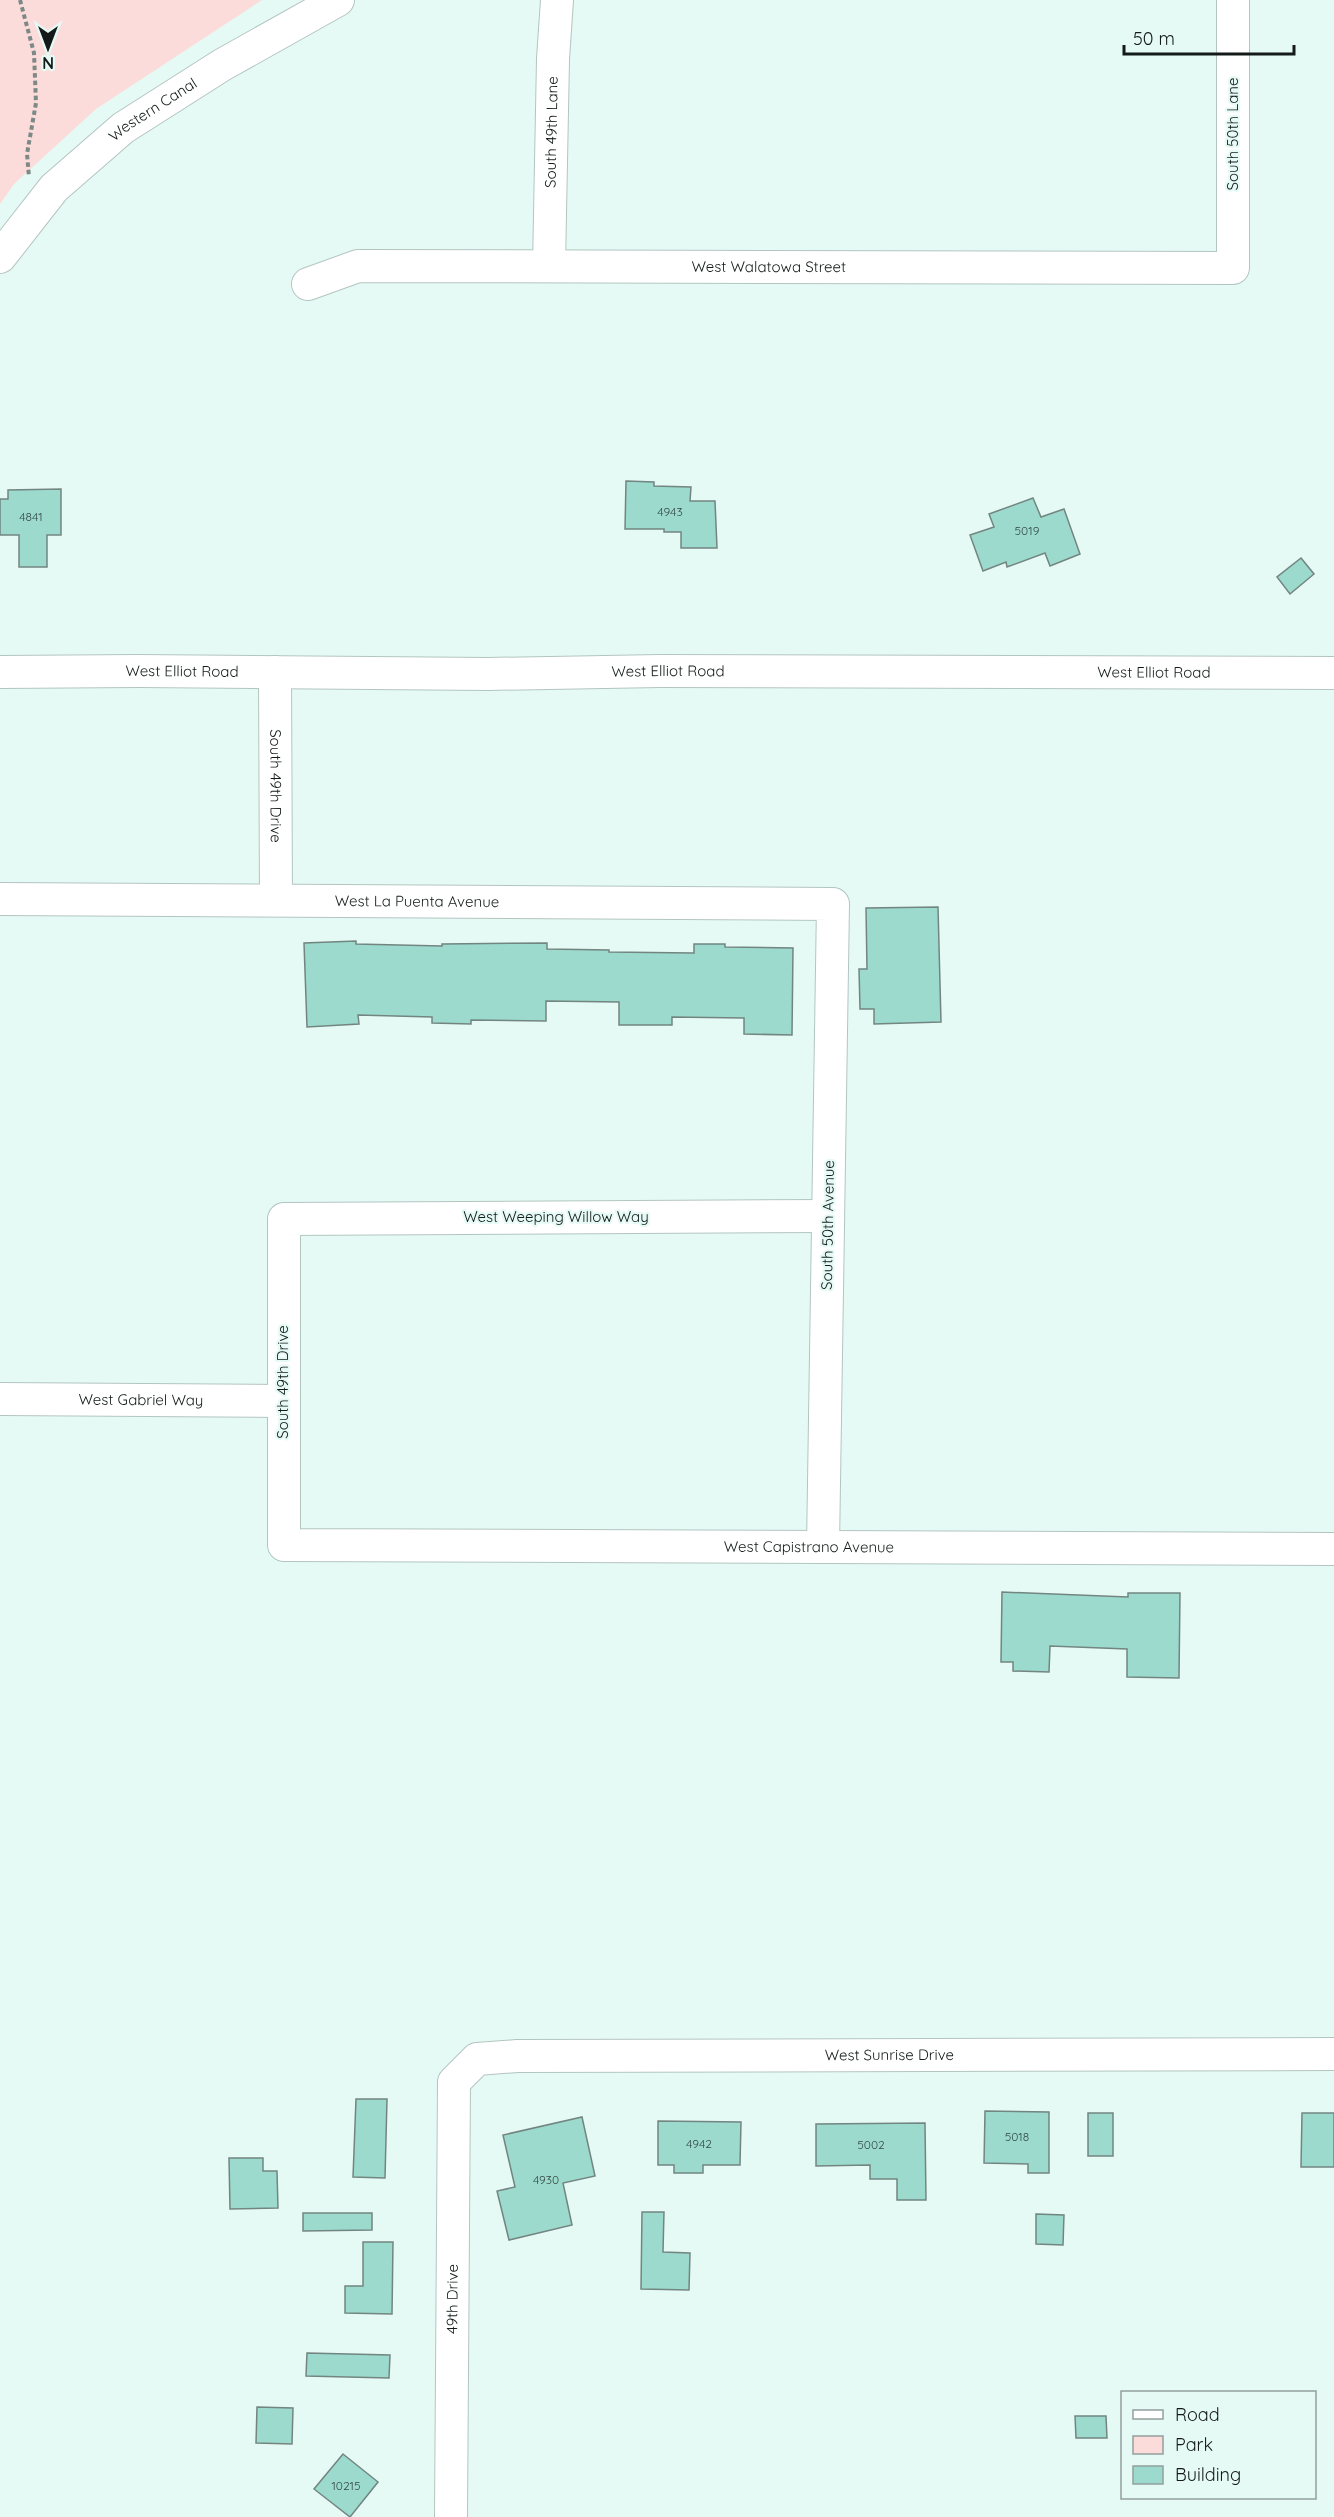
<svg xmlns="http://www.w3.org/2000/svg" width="1334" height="2517" viewBox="0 0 1334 2517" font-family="Quicksand,sans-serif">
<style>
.green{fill:#fbdcda}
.building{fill:#9bdacd;stroke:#738581;stroke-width:1.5}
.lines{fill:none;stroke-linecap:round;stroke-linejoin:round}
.minor-casing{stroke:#b3c5c1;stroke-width:34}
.path{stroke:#7c8986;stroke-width:4;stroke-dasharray:4.5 3;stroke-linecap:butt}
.minor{stroke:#fff;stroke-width:32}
.labels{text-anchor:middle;stroke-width:4.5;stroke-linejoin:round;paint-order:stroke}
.number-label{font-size:12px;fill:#354a46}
.street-label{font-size:15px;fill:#131a19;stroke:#e6faf5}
</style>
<rect width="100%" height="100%" fill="#e6faf5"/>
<path class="green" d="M0 0H262L96 109 14 184 0 204Z"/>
<g class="building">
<path d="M626 481 654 482V486L691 487 690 501H715L717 548H681V532H664V529H625Z"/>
<path d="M61 489V535H47V567H19V535H0V499H8V490Z"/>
<path d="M1033 498 1041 517 1064 509 1080 554 1050 566 1045 553 1007 567 1006 562 983 571 970 535 994 527 989 514Z"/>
<path d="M1301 558 1314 574 1290 594 1277 577Z"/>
<path d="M938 907 941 1022 874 1024V1009H860L859 969H867L866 908Z"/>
<path d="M356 941V944L442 946V944L547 943V949L609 950V952L694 953V944H725V947L793 948 792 1035 744 1034V1018L672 1017V1025H619V1002L546 1001V1021L471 1020V1024L432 1023V1017L358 1015 359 1024 307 1027 304 943Z"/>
<path d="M1002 1592 1128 1597V1593H1180L1179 1678 1127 1677V1649L1050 1646 1049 1672 1013 1671V1662H1001Z"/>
<path d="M356 2099H387L385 2178 353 2177Z"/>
<path d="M985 2111 1049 2112V2173H1028V2164L984 2163Z"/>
<rect x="1088" y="2113" width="25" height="43"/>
<path d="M1302 2113H1334V2167H1301Z"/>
<path d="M582 2117 595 2176 563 2183 572 2225 509 2240 497 2191 515 2187 503 2135Z"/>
<path d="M658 2121 741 2122 740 2165H703V2173H674V2165H658Z"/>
<path d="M925 2123 926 2200H897V2179H870V2165L816 2166V2124Z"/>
<path d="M229 2158H263V2171H277L278 2208 230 2209Z"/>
<path d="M642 2212H664L663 2252 690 2253 689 2290 641 2289Z"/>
<path d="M303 2213H372V2230L303 2231Z"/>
<path d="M1036 2214 1064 2215 1063 2245 1036 2244Z"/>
<path d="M363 2242H393L392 2314 345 2313V2286H363Z"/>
<path d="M307 2353 390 2355 389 2378 306 2376Z"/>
<path d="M257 2407 293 2408 292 2444 256 2443Z"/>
<path d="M1075 2416H1106L1107 2438H1076Z"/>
<path d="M343 2454 378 2482 350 2517 314 2489Z"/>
</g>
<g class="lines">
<defs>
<g id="minor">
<path id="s1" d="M0 257 54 188 123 128 222 65 338 0"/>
<path id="s2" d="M549 266 553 59 557 0"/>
<path id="s3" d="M308 284 358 266 1233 268V0"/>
<path id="s4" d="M0 672 138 671 488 674 660 671 1334 673"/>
<path id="s5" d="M275 672 276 900"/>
<path id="s6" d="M0 899 833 904 823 1547"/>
<path id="s7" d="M828 1216 284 1219V1545L1334 1549"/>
<path id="s8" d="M0 1399 283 1401"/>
<path id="s9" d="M451 2517 454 2082 477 2059 517 2056 1334 2054"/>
</g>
</defs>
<use href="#minor" class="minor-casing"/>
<path class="path" d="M20 0 34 53 36 103 27 154 29 177"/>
<use href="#minor" class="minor"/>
</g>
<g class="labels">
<g class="number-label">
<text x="670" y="516">4943</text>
<text x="31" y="521">4841</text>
<text x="1027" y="535">5019</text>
<text x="1017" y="2141">5018</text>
<text x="699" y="2148">4942</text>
<text x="871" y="2149">5002</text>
<text x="546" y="2184">4930</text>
<text x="346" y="2490">10215</text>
</g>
<g class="street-label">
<text dy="5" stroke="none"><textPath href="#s1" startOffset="214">Western Canal</textPath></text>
<text dy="5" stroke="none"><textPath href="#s2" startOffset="134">South 49th Lane</textPath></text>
<text transform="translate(1233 134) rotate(-90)" y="5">South 50th Lane</text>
<text dy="5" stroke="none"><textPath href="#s3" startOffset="464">West Walatowa Street</textPath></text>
<text dy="5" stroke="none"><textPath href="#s4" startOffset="182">West Elliot Road</textPath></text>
<text dy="5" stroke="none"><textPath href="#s4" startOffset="668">West Elliot Road</textPath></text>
<text dy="5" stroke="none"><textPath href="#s4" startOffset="1154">West Elliot Road</textPath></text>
<text dy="5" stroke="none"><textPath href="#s5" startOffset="114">South 49th Drive</textPath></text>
<text dy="5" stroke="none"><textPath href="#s6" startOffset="417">West La Puenta Avenue</textPath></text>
<text x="556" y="1222">West Weeping Willow Way</text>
<text transform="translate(828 1225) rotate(-89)" y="5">South 50th Avenue</text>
<text transform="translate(283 1382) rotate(-90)" y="5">South 49th Drive</text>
<text dy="5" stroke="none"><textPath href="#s8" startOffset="141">West Gabriel Way</textPath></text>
<text dy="5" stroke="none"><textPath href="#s7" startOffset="1395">West Capistrano Avenue</textPath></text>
<text dy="5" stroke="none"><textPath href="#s9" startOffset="880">West Sunrise Drive</textPath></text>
<text dy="5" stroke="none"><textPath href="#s9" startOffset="218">49th Drive</textPath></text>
</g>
</g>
<rect x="1121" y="2391" width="195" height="108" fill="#e6faf5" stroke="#92a09d" stroke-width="1.5"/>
<rect x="1133" y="2410" width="30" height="9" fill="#ffffff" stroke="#92a09d" stroke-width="1.5"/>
<text x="1175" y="2421" font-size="18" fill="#131a19">Road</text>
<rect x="1133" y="2436" width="30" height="18" fill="#fbdcda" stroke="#92a09d" stroke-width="1.5"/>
<text x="1175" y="2451" font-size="18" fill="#131a19">Park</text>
<rect x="1133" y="2466" width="30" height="18" fill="#9bdacd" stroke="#92a09d" stroke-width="1.5"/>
<text x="1175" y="2481" font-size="18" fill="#131a19">Building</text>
<g transform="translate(48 48) rotate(180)" stroke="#e6faf5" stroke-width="4.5" paint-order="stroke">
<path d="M0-4.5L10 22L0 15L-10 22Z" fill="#131a19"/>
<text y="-9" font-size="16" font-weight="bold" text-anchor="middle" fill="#131a19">N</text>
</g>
<path d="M1124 45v9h170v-9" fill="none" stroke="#131a19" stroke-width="3"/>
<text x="1133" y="45" font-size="18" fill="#131a19" stroke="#e6faf5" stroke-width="4.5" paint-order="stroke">50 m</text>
</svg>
